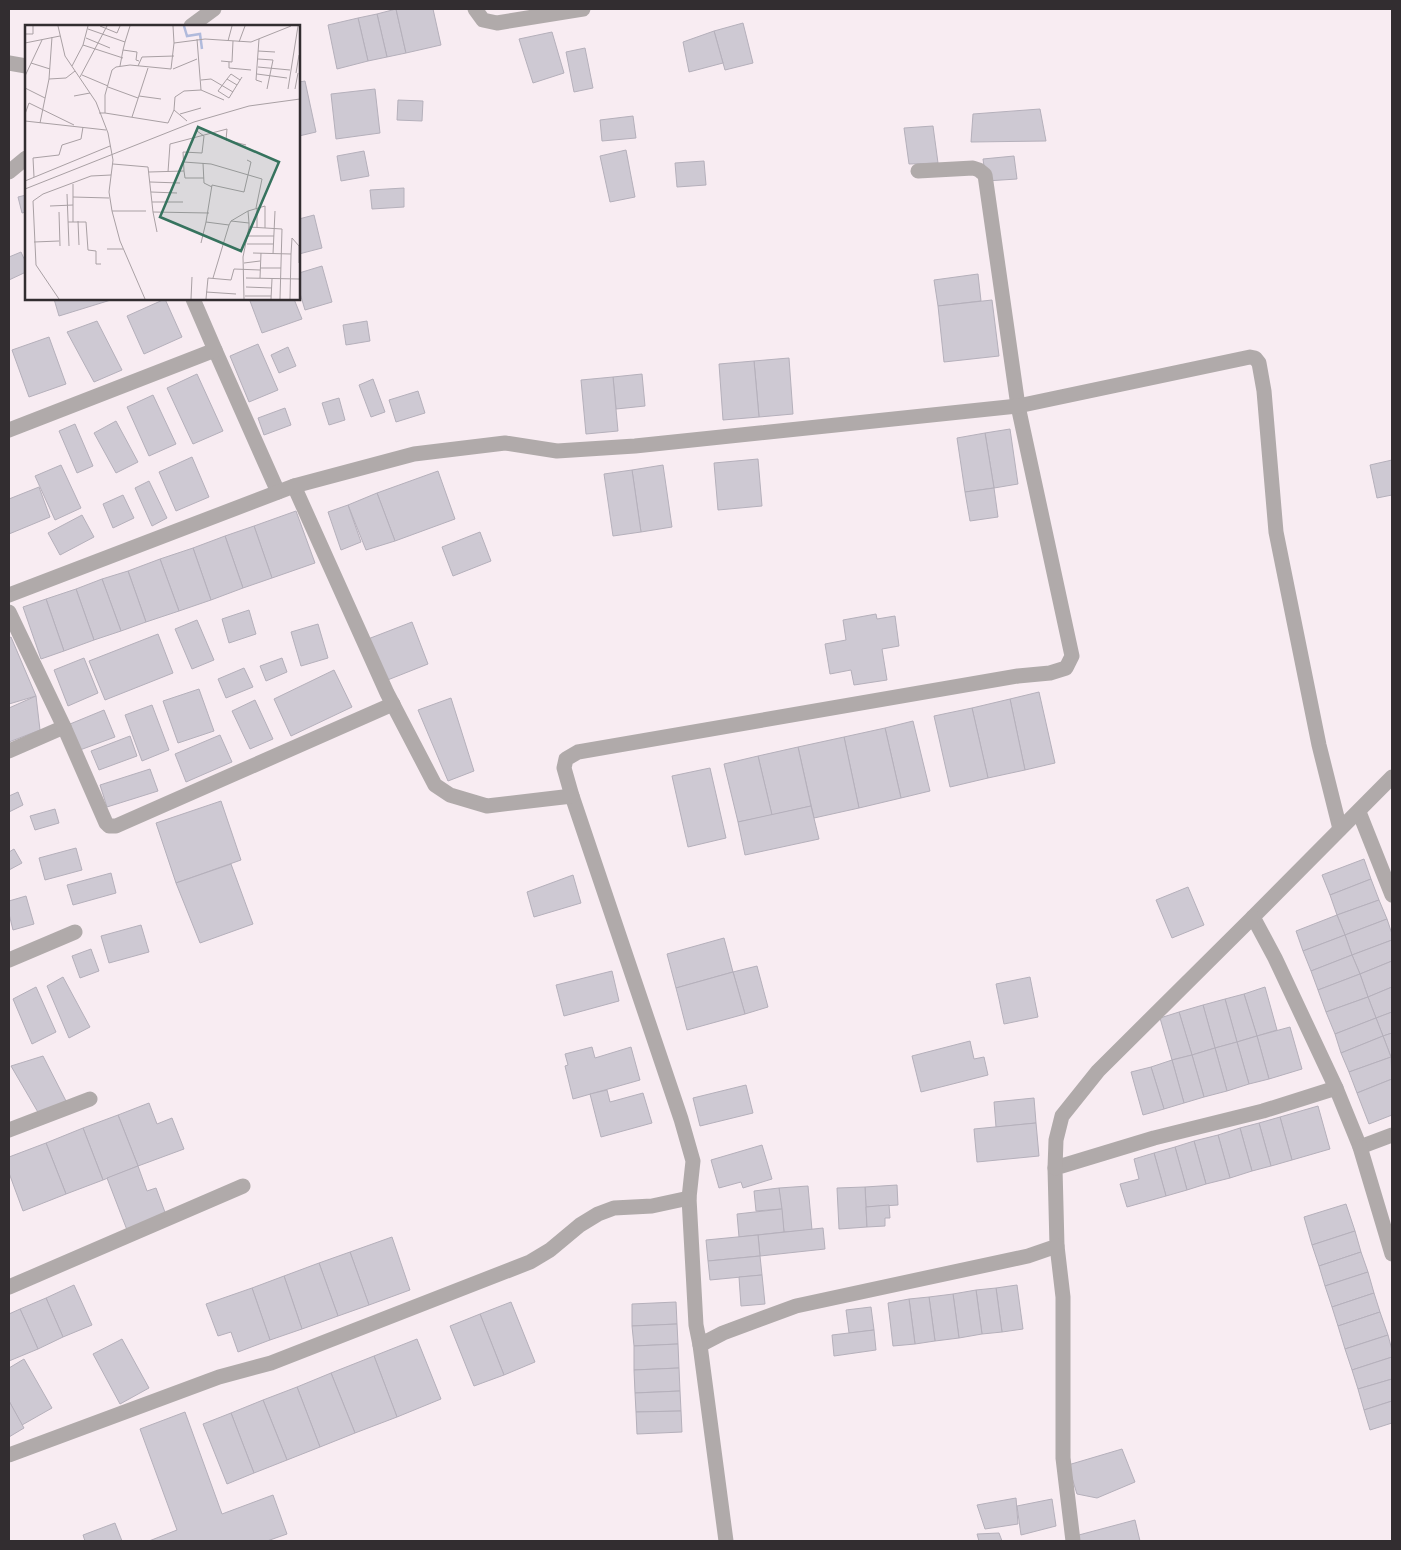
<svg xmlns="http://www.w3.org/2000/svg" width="1401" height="1550" viewBox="0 0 1401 1550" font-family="Georgia,serif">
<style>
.building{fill:#cec9d3;stroke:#b5b0bb}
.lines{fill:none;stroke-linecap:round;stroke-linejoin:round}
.minor{stroke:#b0aaaa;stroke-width:15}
.inset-river{fill:none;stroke:#b0badc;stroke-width:2.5}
.inset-road{fill:none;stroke:#a9a0a4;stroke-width:1}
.view{fill:#36735e;fill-opacity:0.15;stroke:#36735e;stroke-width:2.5}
.inset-edge{fill:none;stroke:#322d30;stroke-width:2.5}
</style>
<rect width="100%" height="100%" fill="#f8ecf2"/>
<g class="building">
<path d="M396 9 406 53 387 57 377 14Z"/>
<path d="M396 9H433L441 45 406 53Z"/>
<path d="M377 14 387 57 368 61 358 18Z"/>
<path d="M358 18 368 61 337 69 328 25Z"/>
<path d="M743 23 753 63 725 70 714 31Z"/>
<path d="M714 31 723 63 689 72 683 42Z"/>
<path d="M552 32 564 73 533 83 519 39Z"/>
<path d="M585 48 593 88 574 92 566 52Z"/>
<path d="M305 81 316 132 299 136V82Z"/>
<path d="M375 89 380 133 336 139 331 94Z"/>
<path d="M398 100 423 101 422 121 397 120Z"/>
<path d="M1040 109 1046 141 971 142 973 114Z"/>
<path d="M633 116 636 138 602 141 600 120Z"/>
<path d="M933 126 938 163 909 164 904 128Z"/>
<path d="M626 150 635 197 610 202 600 156Z"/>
<path d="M364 151 369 176 341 181 337 156Z"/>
<path d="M1014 156 1017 179 986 181 983 159Z"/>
<path d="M704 161 706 185 677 187 675 163Z"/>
<path d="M404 188V207L372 209 370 190Z"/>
<path d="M26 195V212L22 213 18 197Z"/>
<path d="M314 215 322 248 299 254V219Z"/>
<path d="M21 252 26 263V272L9 280V257Z"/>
<path d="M322 266 332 302 305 310 299 290V273Z"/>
<path d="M978 274 981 301 938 306 934 280Z"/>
<path d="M54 299H114L59 316Z"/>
<path d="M165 299 182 337 144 354 127 316Z"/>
<path d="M256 299H294L302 319 262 333 250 301Z"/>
<path d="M992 300 999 356 944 362 938 306Z"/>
<path d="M97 321 122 370 94 382 67 332Z"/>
<path d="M367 321 370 341 346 345 343 325Z"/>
<path d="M49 337 66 384 29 397 12 350Z"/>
<path d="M258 344 278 390 249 402 230 356Z"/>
<path d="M288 347 296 366 279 373 271 355Z"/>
<path d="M789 358 793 414 759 417 754 361Z"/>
<path d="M754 361 759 417 723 420 719 364Z"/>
<path d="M197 374 223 431 193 444 167 388Z"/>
<path d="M642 374 645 406 616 409 613 377Z"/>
<path d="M613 377 618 431 586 434 581 380Z"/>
<path d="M373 379 385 412 371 417 359 385Z"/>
<path d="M418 391 425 413 396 422 389 400Z"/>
<path d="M153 395 176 444 149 456 127 407Z"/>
<path d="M339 398 345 420 329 425 322 403Z"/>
<path d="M285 408 291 425 264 435 258 418Z"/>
<path d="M116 421 138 462 116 473 94 433Z"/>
<path d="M75 424 93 466 77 473 59 431Z"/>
<path d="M1010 429 1018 484 994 488 985 433Z"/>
<path d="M985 433 994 488 965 492 957 438Z"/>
<path d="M192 457 209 497 176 511 159 472Z"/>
<path d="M758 459 762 506 718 510 714 463Z"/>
<path d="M1392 460V495L1377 498 1370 465Z"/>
<path d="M61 465 81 508 55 520 35 476Z"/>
<path d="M663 465 672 527 641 532 632 470Z"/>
<path d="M632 470 641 532 613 536 604 474Z"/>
<path d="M438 471 455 519 395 541 377 493Z"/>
<path d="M149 481 167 518 152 526 135 488Z"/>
<path d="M39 487 50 517 9 534V499Z"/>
<path d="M994 488 998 517 970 521 965 492Z"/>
<path d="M377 493 395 541 366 550 348 505Z"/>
<path d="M123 495 134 518 113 528 103 504Z"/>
<path d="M348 505 361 542 341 550 328 512Z"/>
<path d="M296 511 315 563 272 578 254 526Z"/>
<path d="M82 515 94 537 60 555 48 533Z"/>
<path d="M254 526 272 578 243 588 225 536Z"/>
<path d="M480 532 491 561 453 576 442 547Z"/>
<path d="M225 536 243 588 211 600 193 548Z"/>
<path d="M193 548 211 600 179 611 160 559Z"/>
<path d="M160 559 179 611 146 622 128 571Z"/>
<path d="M128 571 146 622 121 631 102 579Z"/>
<path d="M102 579 121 631 94 640 76 589Z"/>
<path d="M76 589 94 640 64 651 46 599Z"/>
<path d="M46 599 64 651 41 659 23 607Z"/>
<path d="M249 610 256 634 229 643 222 619Z"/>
<path d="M876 614 877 619 895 616 899 646 882 649 887 680 854 685 851 670 830 674 825 644 846 640 843 620Z"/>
<path d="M197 620 214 660 192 669 175 629Z"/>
<path d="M412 622 428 664 385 681 368 639Z"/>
<path d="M318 624 328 658 301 666 291 632Z"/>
<path d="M158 634 173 673 105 700 89 661Z"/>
<path d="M11 637 36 696 9 704V638Z"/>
<path d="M84 658 98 693 68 706 54 670Z"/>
<path d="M282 658 287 672 266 681 260 666Z"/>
<path d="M244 668 253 687 226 698 218 679Z"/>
<path d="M334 670 352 707 291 736 274 699Z"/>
<path d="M199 689 214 731 178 743 163 701Z"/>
<path d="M1039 692 1055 763 1025 770 1010 699Z"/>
<path d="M36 696 40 730 9 742V708Z"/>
<path d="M451 698 474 771 448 781 418 710Z"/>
<path d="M1010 699 1025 770 988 778 972 708Z"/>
<path d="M255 700 273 739 250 749 232 711Z"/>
<path d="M152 705 169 750 142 761 125 715Z"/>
<path d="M972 708 988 778 950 787 934 716Z"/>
<path d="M104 710 115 737 80 750 70 724Z"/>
<path d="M913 721 930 791 901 798 885 728Z"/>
<path d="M885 728 901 798 859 808 844 737Z"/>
<path d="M220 735 232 762 186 782 175 754Z"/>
<path d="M130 736 137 756 99 770 91 751Z"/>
<path d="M844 737 859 808 814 818 798 747Z"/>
<path d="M798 747 811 806 772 815 758 756Z"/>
<path d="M758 756 772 815 738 822 724 764Z"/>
<path d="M710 768 726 838 688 847 672 776Z"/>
<path d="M150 769 158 791 107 807 100 785Z"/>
<path d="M18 792 23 805 9 812V796Z"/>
<path d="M221 801 241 860 176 883 156 823Z"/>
<path d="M811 806 819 839 745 855 738 822Z"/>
<path d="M55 809 59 823 35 830 30 816Z"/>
<path d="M76 848 82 870 45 880 39 858Z"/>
<path d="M14 849 22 863 9 870V852Z"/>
<path d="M1364 859 1371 879 1330 895 1322 875Z"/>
<path d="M231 864 253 924 200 943 176 883Z"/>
<path d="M111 873 116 893 73 905 67 885Z"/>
<path d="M573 875 581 903 534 917 527 892Z"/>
<path d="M1371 879 1379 900 1337 915 1330 895Z"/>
<path d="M1188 887 1204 925 1172 938 1156 900Z"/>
<path d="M26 896 34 924 13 930 9 914V901Z"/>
<path d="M1379 900 1387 919 1345 935 1337 915Z"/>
<path d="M1337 915 1345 935 1303 951 1296 931Z"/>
<path d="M1387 919 1392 934V940L1352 955 1345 935Z"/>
<path d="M141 925 149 952 109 963 101 936Z"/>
<path d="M1345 935 1352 955 1311 971 1303 951Z"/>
<path d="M724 938 733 972 676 988 667 954Z"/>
<path d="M1392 940V961L1360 974 1352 955Z"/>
<path d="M91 949 99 971 80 978 72 956Z"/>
<path d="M1352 955 1360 974 1318 990 1311 971Z"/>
<path d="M1392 961V987L1368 997 1360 974Z"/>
<path d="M757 966 768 1007 745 1014 733 972Z"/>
<path d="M612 971 619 1001 564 1016 556 985Z"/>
<path d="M733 972 745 1014 687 1030 676 988Z"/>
<path d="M1360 974 1368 997 1326 1012 1318 990Z"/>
<path d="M63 977 90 1027 69 1038 47 986Z"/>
<path d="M1030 977 1038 1017 1004 1024 996 984Z"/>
<path d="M36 987 56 1032 32 1044 13 999Z"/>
<path d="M1265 987 1277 1030 1257 1036 1244 994Z"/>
<path d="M1392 987V1012L1376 1018 1368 997Z"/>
<path d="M1244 994 1257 1036 1237 1042 1225 999Z"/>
<path d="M1368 997 1376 1018 1335 1034 1326 1012Z"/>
<path d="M1225 999 1237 1042 1215 1048 1203 1005Z"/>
<path d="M1203 1005 1215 1048 1192 1055 1179 1012Z"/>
<path d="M1179 1012 1192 1055 1172 1060 1160 1018Z"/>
<path d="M1392 1012V1033L1383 1036 1376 1018Z"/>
<path d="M1376 1018 1383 1036 1341 1053 1335 1034Z"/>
<path d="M1290 1027 1302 1069 1269 1079 1257 1036Z"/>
<path d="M1392 1033V1056L1391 1057 1383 1036Z"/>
<path d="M1257 1036 1269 1079 1249 1084 1237 1042Z"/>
<path d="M1383 1036 1391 1057 1349 1072 1341 1053Z"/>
<path d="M970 1041 974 1059 984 1057 988 1075 921 1092 912 1056Z"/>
<path d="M1237 1042 1249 1084 1227 1091 1215 1048Z"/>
<path d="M592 1047 595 1058 631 1047 640 1080 573 1099 565 1066 568 1065 565 1054Z"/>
<path d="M1215 1048 1227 1091 1204 1097 1192 1055Z"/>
<path d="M1192 1055 1204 1097 1184 1103 1172 1060Z"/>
<path d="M43 1056 66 1101 39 1114 11 1066Z"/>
<path d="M1391 1057 1392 1079 1357 1093 1349 1072Z"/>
<path d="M1172 1060 1184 1103 1164 1109 1151 1067Z"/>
<path d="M1151 1067 1164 1109 1143 1115 1131 1072Z"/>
<path d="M1392 1079V1115L1369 1124 1357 1093Z"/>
<path d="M746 1085 753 1113 700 1126 693 1098Z"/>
<path d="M607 1090 610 1102 643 1093 652 1123 601 1137 590 1094Z"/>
<path d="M1034 1098 1036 1123 996 1127 994 1102Z"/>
<path d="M149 1103 157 1124 172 1118 184 1149 138 1166 118 1115Z"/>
<path d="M1318 1106 1330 1149 1292 1160 1280 1117Z"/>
<path d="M118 1115 138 1166 103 1180 83 1128Z"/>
<path d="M1280 1117 1292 1160 1271 1166 1259 1123Z"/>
<path d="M1036 1123 1039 1156 977 1162 974 1129Z"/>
<path d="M1259 1123 1271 1166 1252 1171 1240 1128Z"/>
<path d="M83 1128 103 1180 66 1194 46 1143Z"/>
<path d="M1240 1128 1252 1171 1230 1178 1218 1135Z"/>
<path d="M1218 1135 1230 1178 1206 1184 1194 1141Z"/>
<path d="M1194 1141 1206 1184 1187 1190 1175 1147Z"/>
<path d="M46 1143 66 1194 23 1211 9 1173V1157Z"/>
<path d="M762 1145 772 1179 743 1188 741 1182 719 1188 711 1160Z"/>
<path d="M1175 1147 1187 1190 1166 1196 1154 1153Z"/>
<path d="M1154 1153 1166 1196 1127 1207 1120 1184 1139 1179 1134 1159Z"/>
<path d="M138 1166 147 1191 156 1188 166 1215 127 1230 107 1178Z"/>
<path d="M897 1185 898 1205 866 1207 865 1187Z"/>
<path d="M808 1186 812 1230 784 1232 779 1188Z"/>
<path d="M865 1187 867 1227 839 1229 837 1188Z"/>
<path d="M779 1188 782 1209 756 1211 754 1191Z"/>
<path d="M1346 1204 1355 1231 1312 1245 1304 1217Z"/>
<path d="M889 1205 890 1218H885V1226L867 1227 866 1207Z"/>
<path d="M782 1209 784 1232 739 1237 737 1214Z"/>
<path d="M823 1228 825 1249 760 1256 758 1235Z"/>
<path d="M1355 1231 1361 1252 1319 1266 1312 1245Z"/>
<path d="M758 1235 760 1256 708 1261 706 1240Z"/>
<path d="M392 1237 410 1290 369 1305 350 1252Z"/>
<path d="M350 1252 369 1305 338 1316 319 1263Z"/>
<path d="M1361 1252 1368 1272 1325 1286 1319 1266Z"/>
<path d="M760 1256 762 1275 710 1280 708 1261Z"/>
<path d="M319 1263 338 1316 302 1329 284 1276Z"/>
<path d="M1368 1272 1374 1293 1332 1307 1325 1286Z"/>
<path d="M762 1275 765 1304 741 1306 739 1277Z"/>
<path d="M284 1276 302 1329 270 1340 252 1288Z"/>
<path d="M74 1285 92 1325 63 1337 46 1298Z"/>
<path d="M1017 1285 1023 1329 1002 1332 996 1288Z"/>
<path d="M252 1288 270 1340 238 1352 231 1332 218 1336 206 1304Z"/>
<path d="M996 1288 1002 1332 982 1334 976 1290Z"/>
<path d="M976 1290 982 1334 959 1338 953 1294Z"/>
<path d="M1374 1293 1380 1312 1338 1326 1332 1307Z"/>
<path d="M953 1294 959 1338 935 1341 929 1297Z"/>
<path d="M929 1297 935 1341 915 1344 909 1299Z"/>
<path d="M46 1298 63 1337 38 1349 20 1309Z"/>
<path d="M909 1299 915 1344 893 1346 888 1303Z"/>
<path d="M511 1302 535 1362 504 1375 480 1314Z"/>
<path d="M676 1302 677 1324 632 1326V1304Z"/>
<path d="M871 1307 874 1330 849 1333 846 1310Z"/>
<path d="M20 1309 38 1349 9 1361V1314Z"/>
<path d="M1380 1312 1388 1335 1345 1349 1338 1326Z"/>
<path d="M480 1314 504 1375 474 1386 450 1326Z"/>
<path d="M677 1324 678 1344 634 1346 632 1326Z"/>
<path d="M874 1330 876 1350 834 1356 832 1335Z"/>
<path d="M1388 1335 1392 1350V1357L1352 1370 1345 1349Z"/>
<path d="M122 1339 149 1388 120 1404 93 1354Z"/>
<path d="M417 1339 441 1399 397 1417 374 1356Z"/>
<path d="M678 1344 679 1368 634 1370V1346Z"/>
<path d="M374 1356 397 1417 355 1433 331 1373Z"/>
<path d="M1392 1357V1379L1358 1389 1352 1370Z"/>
<path d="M24 1359 52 1408 22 1425 9 1401V1368Z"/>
<path d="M679 1368 680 1391 635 1393 634 1370Z"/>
<path d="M331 1373 355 1433 320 1447 297 1387Z"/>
<path d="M1392 1379V1401L1364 1410 1358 1389Z"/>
<path d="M297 1387 320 1447 287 1460 263 1400Z"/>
<path d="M680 1391 681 1411 636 1412 635 1393Z"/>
<path d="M263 1400 287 1460 254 1473 231 1413Z"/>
<path d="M9 1401 24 1428 9 1437Z"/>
<path d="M1392 1401V1423L1370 1430 1364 1410Z"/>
<path d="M681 1411 682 1432 637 1434 636 1412Z"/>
<path d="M185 1412 222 1514 273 1495 287 1534 267 1541H149L177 1530 140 1429Z"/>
<path d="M231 1413 254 1473 227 1484 203 1424Z"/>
<path d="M1122 1449 1135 1482 1097 1498 1077 1494 1068 1465Z"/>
<path d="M1016 1498 1018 1524 985 1529 977 1505Z"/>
<path d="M1052 1499 1056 1526 1021 1535 1017 1506Z"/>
<path d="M1135 1520 1140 1541H1077L1075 1536Z"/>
<path d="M115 1523 122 1541H85L83 1535Z"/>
<path d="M999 1533 1002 1541H979L977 1534Z"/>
</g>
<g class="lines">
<g class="minor">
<path d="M475 9 483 20 497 23 583 9"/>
<path d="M191 26 214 9"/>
<path d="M9 63 26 66"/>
<path d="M918 171 973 168 979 170 985 175 1018 406 1072 656 1066 668 1050 673 1018 676 578 752 566 759 564 768 572 796 681 1119 693 1161 689 1198 696 1325 700 1345 723 1333 796 1306 1028 1256 1057 1246 1055 1168 1154 1138 1263 1111 1336 1088 1360 1147 1392 1135"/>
<path d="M9 172 26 158"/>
<path d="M215 350 278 492"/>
<path d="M9 430 215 350 193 299"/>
<path d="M294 486 387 693 435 785 450 795 487 806 572 796"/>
<path d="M9 595 294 486 414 454 505 443 557 451 635 446 1018 406 1250 357 1255 358 1259 363 1264 391 1276 532 1319 745 1340 829"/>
<path d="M9 612 64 727 9 751"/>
<path d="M64 727 106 823 109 826H116L393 704"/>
<path d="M1359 812 1392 895"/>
<path d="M9 960 75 932"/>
<path d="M1336 1088 1275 958 1253 917 1392 777"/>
<path d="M9 1130 90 1099"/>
<path d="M1360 1147 1392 1254"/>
<path d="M1055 1168 1056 1140 1062 1116 1098 1071 1253 917"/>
<path d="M1057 1246 1063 1297V1458L1073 1541"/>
<path d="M9 1287 243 1186"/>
<path d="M700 1345 726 1541"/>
<path d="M9 1455 219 1377 271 1363 530 1262 550 1250 580 1225 598 1214 614 1208 652 1206 689 1198"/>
</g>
</g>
<g transform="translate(25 25)">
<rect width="275" height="275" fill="#f8ecf2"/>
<path class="inset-river" d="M159 1 162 11 175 9 177 24"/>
<path class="inset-road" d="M33 1 40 31 71 77 83 108 88 135 84 167 87 186 95 216 120 274M75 1 92 8 95 1M148 1 149 18M63 4 100 17 98 25 112 27 111 35 114 36M0 9H8V1M61 13 85 23M234 14 231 55 237 57M203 16 207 1M100 17 105 1M214 17 220 1M0 18 35 11M58 20 98 33M233 26 250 27M233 34 248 35 242 64M196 36 207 37 208 16M204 37V43L226 45M6 38 25 44M47 41 58 20 63 1M95 41 98 25M113 41 117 32 149 31M233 42 265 45M148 44 172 34M271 48 274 30M232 49 262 53M57 50 83 61M0 51 17 15M55 52 82 1M24 54 41 53 50 46M202 54 206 49 215 55M176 55 186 54 208 67M212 60 202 54 193 66 204 73 212 60 217 52M83 62 113 73M0 63 20 73M263 64 273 1M270 64 273 48M176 65 199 75M49 71 65 68M114 71 136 74M74 88H80V70L87 45 91 42 105 40 146 44 149 18 180 14 226 17 266 1M80 88 143 98 149 85M0 89 4 78 49 100M155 89 176 83M107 92 123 43M0 96 81 105M162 96 149 85 150 72 159 66 176 65 172 14M15 98 24 54 27 12M222 135 226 137 219 167 187 160 181 197 204 200 206 196 224 198V202L257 204 255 274M159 137 186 139 237 154 231 183M178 138 179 158 187 162M88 139 123 142 128 187 184 188M159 146 160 153H179M124 147 159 146 158 127 177 128 179 111 172 106M143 147 145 119 202 104 201 115 221 120M9 152 8 133 34 130 37 120 56 114 58 102M0 156 85 121M125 157 155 158M0 164 169 97 224 81 275 74M126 167 152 168M42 169 44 221M48 172 84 173M127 177H158M25 181 48 180V159M87 186H121M34 187 35 221M128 187 132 207M53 196 54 220M206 196 223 186M43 197H61L63 225 71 226V239H76M48 197V180M224 198 223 186 240 181V203M232 202V183M223 211H249M9 217 34 216M176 218 181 197M222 219H248M82 224H98M228 228 266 229 265 274M248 229 250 186M266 229 267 213 274 221V238M219 238 235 236M235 243H256M188 253 204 200M221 253 275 254M235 253 236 228M221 262 247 263M181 267 211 269M220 271H246M34 274 11 240 8 176 18 169 66 151 86 150M166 274 167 252M181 274 183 253 206 255 209 244 235 245M219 274 218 232 224 202M246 274 247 254"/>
<path class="view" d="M173 102 254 137 216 226 135 192Z"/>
<rect width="275" height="275" class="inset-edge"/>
</g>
<rect width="1401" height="1550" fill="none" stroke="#322d30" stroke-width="20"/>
</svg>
